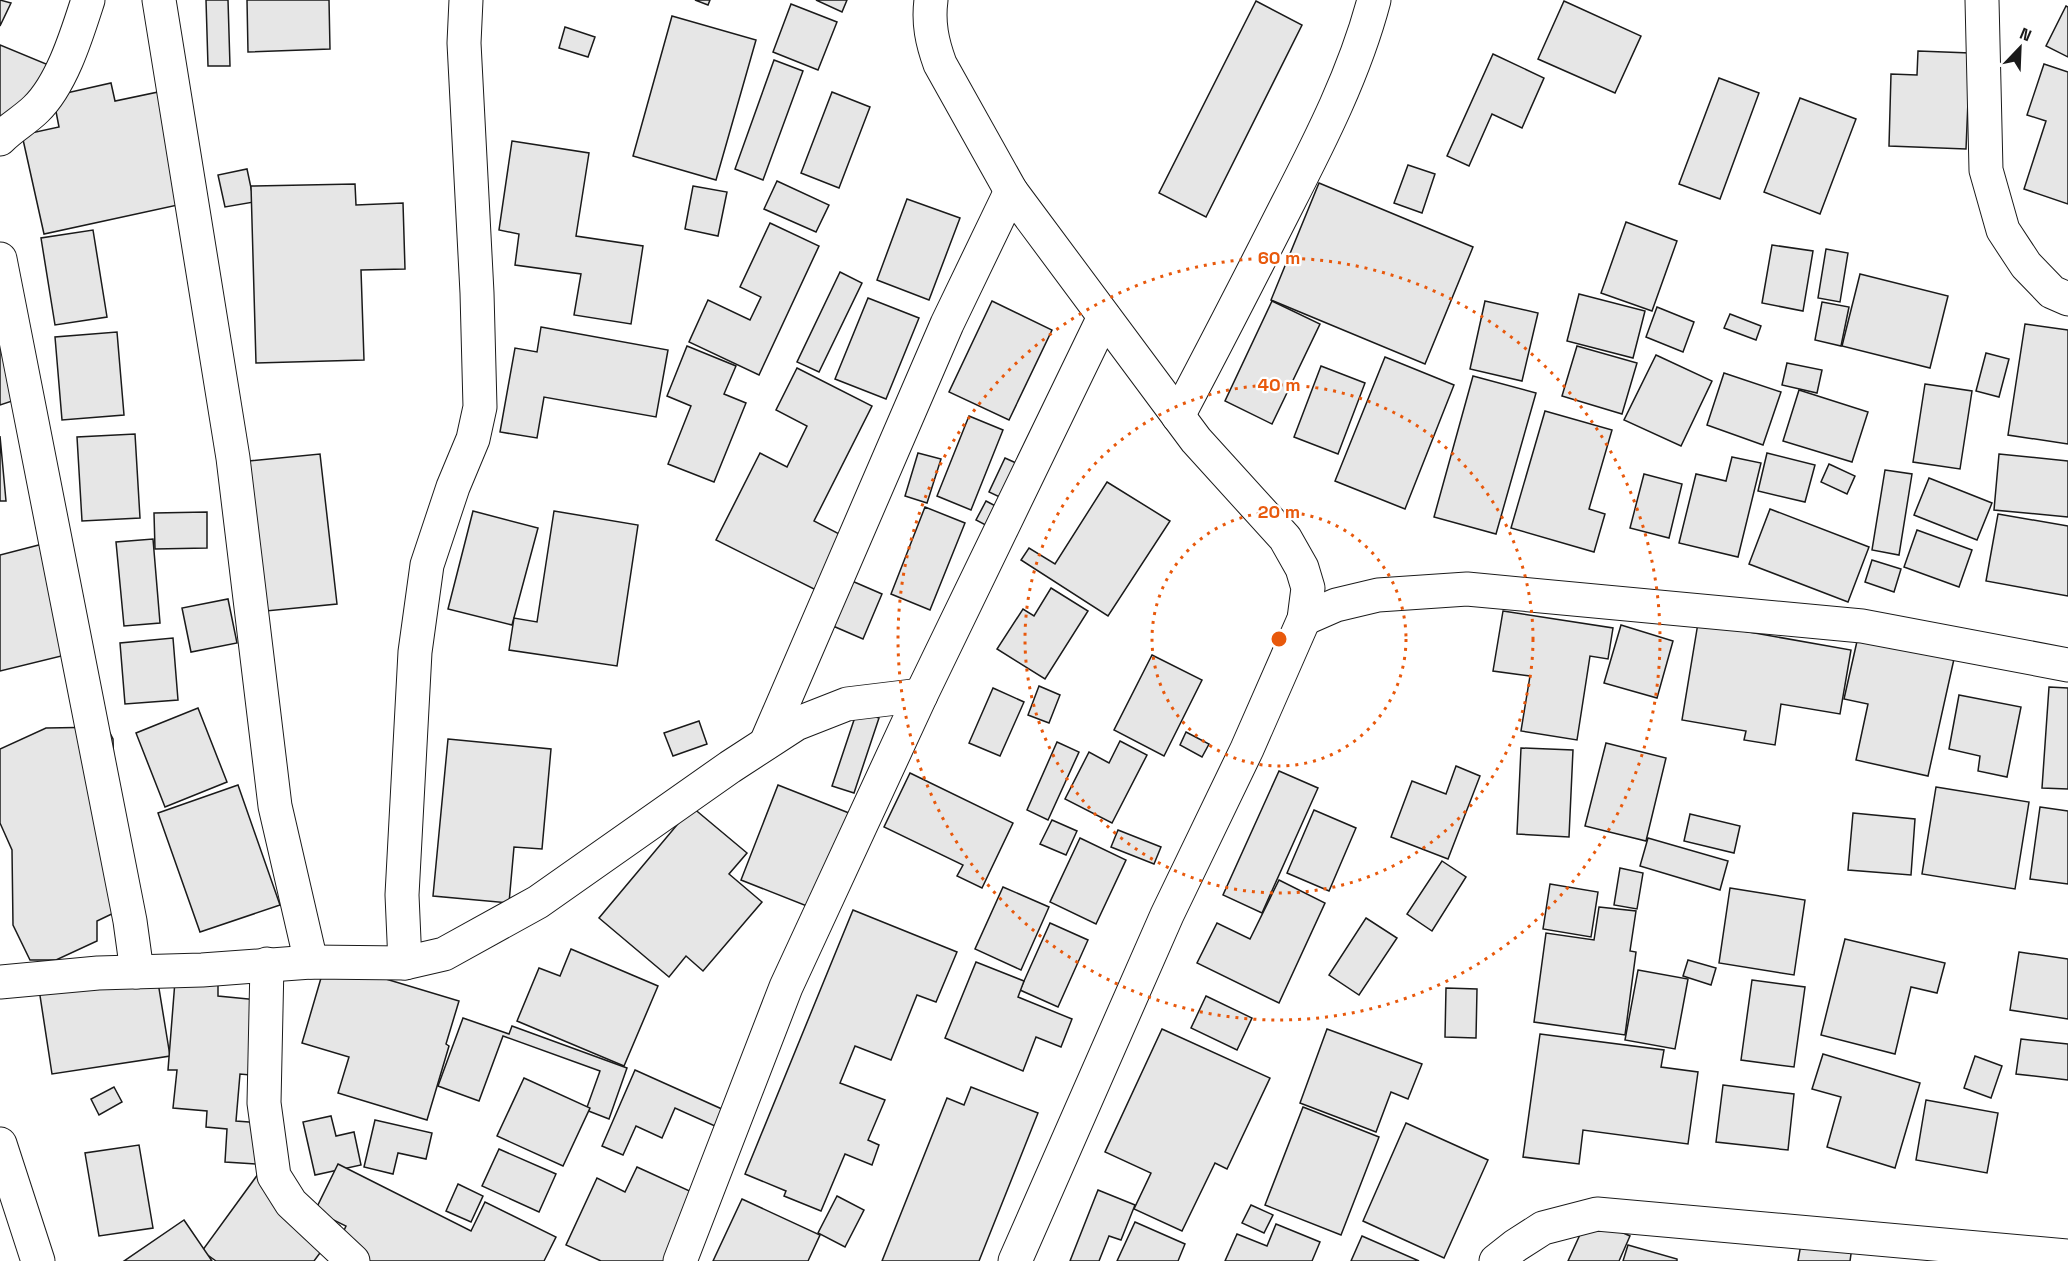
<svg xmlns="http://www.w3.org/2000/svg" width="2068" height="1261" viewBox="0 0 2068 1261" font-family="'Space Grotesk',sans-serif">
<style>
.building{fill:#e6e6e6;stroke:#1a1a1a;stroke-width:1.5}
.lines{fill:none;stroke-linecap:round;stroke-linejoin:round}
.street-casing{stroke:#1a1a1a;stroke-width:35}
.secondary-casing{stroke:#1a1a1a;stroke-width:35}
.street{stroke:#fff;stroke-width:33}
.secondary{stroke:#fff;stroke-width:33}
.ring{fill:none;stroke:#e8590c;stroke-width:3;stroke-dasharray:3 6}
.centre{fill:#e8590c;stroke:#fff;stroke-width:3}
.ring-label{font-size:18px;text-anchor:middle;font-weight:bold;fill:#e8590c;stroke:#fff;stroke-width:4.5;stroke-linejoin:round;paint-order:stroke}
</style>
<rect width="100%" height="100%" fill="#fff"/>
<g class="building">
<path d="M0 0 11 3 0 26Z"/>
<path d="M206 0H228L230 66H208Z"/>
<path d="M247 0H329L330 49 248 52Z"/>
<path d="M695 0H710L708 5Z"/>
<path d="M816 0H847L842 12Z"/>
<path d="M1256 1 1302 25 1206 217 1159 193Z"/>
<path d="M1564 1 1641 36 1615 93 1538 59Z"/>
<path d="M791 4 837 22 818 70 773 52Z"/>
<path d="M2066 6 2068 7V57L2046 46Z"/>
<path d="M672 16 756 40 716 180 633 156Z"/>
<path d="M565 27 595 37 588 57 559 48Z"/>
<path d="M0 45 51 66 0 132Z"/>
<path d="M1918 51 1970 53 1966 149 1889 146 1891 74 1917 75Z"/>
<path d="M1493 54 1544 78 1522 128 1492 114 1469 166 1447 156Z"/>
<path d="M774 60 803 71 763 180 735 169Z"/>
<path d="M2044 64 2068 72V204L2024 189 2046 121 2027 115Z"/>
<path d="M1719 78 1759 93 1720 199 1679 184Z"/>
<path d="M111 83 115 101 163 91 187 203 44 234 22 135 59 127 53 96Z"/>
<path d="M832 92 870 107 839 188 801 173Z"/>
<path d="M1800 98 1856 119 1820 214 1764 192Z"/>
<path d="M512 141 589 153 576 236 643 246 631 324 574 315 581 274 515 265 519 234 499 230Z"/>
<path d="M1408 165 1435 174 1422 213 1394 203Z"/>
<path d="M247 169 254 202 225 207 218 175Z"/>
<path d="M777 181 829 205 816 232 764 209Z"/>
<path d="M1319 183 1473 247 1425 364 1271 300Z"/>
<path d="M355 184 356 205 403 203 405 269 361 270 364 360 256 363 251 186Z"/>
<path d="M693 186 727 192 718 236 685 229Z"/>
<path d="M907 199 960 218 929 300 877 280Z"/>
<path d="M1626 222 1677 241 1652 311 1601 293Z"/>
<path d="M770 223 819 246 759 375 689 342 708 300 750 320 761 297 740 287Z"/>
<path d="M93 230 107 317 55 325 41 238Z"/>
<path d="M1772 245 1813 251 1803 311 1762 303Z"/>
<path d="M1826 249 1848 253 1840 302 1818 298Z"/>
<path d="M840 272 862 283 819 372 797 362Z"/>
<path d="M1860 274 1948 296 1930 368 1842 346Z"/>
<path d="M1579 294 1645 311 1633 358 1567 341Z"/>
<path d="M868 298 919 318 886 399 835 379Z"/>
<path d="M992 301 1052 330 1009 420 949 392Z"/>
<path d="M1272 301 1320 324 1272 424 1225 401Z"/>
<path d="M1485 301 1538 313 1522 381 1470 369Z"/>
<path d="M1822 302 1849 307 1841 346 1815 340Z"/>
<path d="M0 304 30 395 0 405Z"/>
<path d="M1657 307 1694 322 1683 352 1646 337Z"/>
<path d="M1730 314 1761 326 1756 340 1724 328Z"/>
<path d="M2025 324 2068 330V444L2008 435Z"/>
<path d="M541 327 668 350 656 417 544 397 537 438 500 432 515 348 537 352Z"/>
<path d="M117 332 124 415 62 420 55 337Z"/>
<path d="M687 346 736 366 724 394 746 403 714 482 668 464 691 406 667 396Z"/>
<path d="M1577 346 1637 363 1622 414 1562 396Z"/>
<path d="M1986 353 2009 359 1999 397 1976 391Z"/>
<path d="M1656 355 1712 381 1681 446 1624 420Z"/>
<path d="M1385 357 1454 385 1405 509 1335 481Z"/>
<path d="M1787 363 1822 370 1817 393 1782 385Z"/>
<path d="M1321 366 1365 383 1338 454 1294 437Z"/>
<path d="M797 368 872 406 814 521 847 538 820 592 716 540 760 453 787 467 807 426 776 410Z"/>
<path d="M1724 373 1781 392 1763 445 1707 425Z"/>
<path d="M1473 376 1536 393 1496 534 1434 517Z"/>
<path d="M1925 384 1972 391 1960 469 1913 462Z"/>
<path d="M1799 390 1868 412 1852 462 1783 441Z"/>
<path d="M1545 411 1612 430 1589 509 1605 514 1594 552 1511 528Z"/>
<path d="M969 416 1003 430 971 510 937 496Z"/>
<path d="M135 434 140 518 82 521 77 437Z"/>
<path d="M0 436 6 501H0Z"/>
<path d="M918 453 941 459 927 503 905 496Z"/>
<path d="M1767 453 1815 465 1805 502 1758 491Z"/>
<path d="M320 454 337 604 266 611 249 461Z"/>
<path d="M1999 454 2068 461V517L1994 510Z"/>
<path d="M1732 457 1761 463 1738 557 1679 543 1696 474 1726 481Z"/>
<path d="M1005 458 1025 467 1008 501 989 492Z"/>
<path d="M1829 464 1855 476 1847 494 1821 482Z"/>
<path d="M1885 470 1912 474 1899 555 1872 550Z"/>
<path d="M1644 474 1682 484 1669 538 1630 528Z"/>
<path d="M1929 478 1992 503 1977 540 1914 515Z"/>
<path d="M1107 482 1170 521 1108 616 1021 560 1029 548 1055 564Z"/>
<path d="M986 501 1007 512 997 531 976 520Z"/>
<path d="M925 507 965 523 930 610 891 594Z"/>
<path d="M1770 509 1869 547 1848 602 1749 564Z"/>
<path d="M473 511 538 528 512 625 448 609Z"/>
<path d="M554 511 638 525 617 666 509 650 514 618 537 622Z"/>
<path d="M207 512V548L155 549 154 513Z"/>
<path d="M1998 514 2068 526V596L1986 581Z"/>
<path d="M1917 530 1972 550 1959 587 1904 567Z"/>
<path d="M62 539 90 649 0 671V555Z"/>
<path d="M153 539 160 623 124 626 116 542Z"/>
<path d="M1872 560 1901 569 1894 592 1865 582Z"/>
<path d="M852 581 882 594 863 639 833 626Z"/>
<path d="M1051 588 1088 611 1045 679 997 649 1023 609 1034 616Z"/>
<path d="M228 599 237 643 191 652 182 608Z"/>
<path d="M1503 611 1613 628 1608 659 1590 656 1577 740 1521 731 1530 676 1493 671Z"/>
<path d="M1698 623 1851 650 1840 714 1781 704 1775 745 1744 740 1746 731 1682 720Z"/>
<path d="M1621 625 1673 641 1657 698 1604 683Z"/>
<path d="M1860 628 1956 650 1928 776 1856 760 1868 704 1844 699Z"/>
<path d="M173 638 178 700 125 704 120 643Z"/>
<path d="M1152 655 1202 680 1164 756 1114 730Z"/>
<path d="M1039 686 1060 695 1049 723 1028 715Z"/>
<path d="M2049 687 2068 688V789L2042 788Z"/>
<path d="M993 688 1024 702 1000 756 969 743Z"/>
<path d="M1959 695 2021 707 2007 777 1978 771 1980 756 1949 749Z"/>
<path d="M198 708 227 782 165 807 136 733Z"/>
<path d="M857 711 879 718 854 793 832 786Z"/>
<path d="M699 721 707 744 673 756 664 733Z"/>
<path d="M107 727 113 739 118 911 97 921V941L56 960H30L13 925 12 850 0 823V749L46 728Z"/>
<path d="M1186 732 1209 744 1202 757 1180 745Z"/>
<path d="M448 739 551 749 542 849 514 847 509 903 433 896Z"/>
<path d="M1120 741 1147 755 1112 823 1065 799 1089 752 1109 763Z"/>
<path d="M1057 742 1079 752 1048 820 1027 810Z"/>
<path d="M1606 743 1666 758 1646 841 1585 826Z"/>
<path d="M1521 748 1573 750 1569 837 1517 834Z"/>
<path d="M1456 766 1480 776 1448 859 1391 837 1412 781 1446 794Z"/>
<path d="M1279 771 1318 788 1262 913 1223 895Z"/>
<path d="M910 773 1013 823 982 888 957 876 963 865 884 827Z"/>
<path d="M238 785 280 905 200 932 158 813Z"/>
<path d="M778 785 854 815 817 910 741 880Z"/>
<path d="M1936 787 2029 802 2015 889 1922 874Z"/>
<path d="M692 807 747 853 729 874 762 902 703 971 686 956 669 977 599 918Z"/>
<path d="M2040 807 2068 811V884L2030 879Z"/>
<path d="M1314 810 1356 828 1329 891 1287 873Z"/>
<path d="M1853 813 1915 819 1911 875 1848 870Z"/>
<path d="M1690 814 1740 826 1734 853 1684 841Z"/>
<path d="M1052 820 1077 831 1066 855 1040 844Z"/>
<path d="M1118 830 1161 847 1154 864 1111 847Z"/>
<path d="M1080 838 1126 860 1096 924 1050 902Z"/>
<path d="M1648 838 1728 861 1720 890 1640 866Z"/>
<path d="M1442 861 1466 877 1432 931 1407 914Z"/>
<path d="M1620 868 1643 873 1637 909 1614 905Z"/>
<path d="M1279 880 1325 903 1279 1003 1197 963 1217 923 1250 939Z"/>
<path d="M1550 884 1598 892 1591 937 1543 929Z"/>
<path d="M1003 887 1049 907 1021 970 975 949Z"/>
<path d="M1730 888 1805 900 1794 975 1719 963Z"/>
<path d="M1599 907 1636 911 1630 951 1636 952 1625 1035 1534 1022 1546 933 1594 940Z"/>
<path d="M853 910 957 952 936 1002 917 995 891 1060 855 1046 840 1083 885 1100 868 1140 879 1145 872 1165 845 1154 821 1211 784 1196 786 1191 745 1174Z"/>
<path d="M1366 918 1397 938 1359 995 1329 975Z"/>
<path d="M1050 923 1088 940 1058 1007 1020 990Z"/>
<path d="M1845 939 1945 963 1937 993 1911 987 1895 1054 1821 1035Z"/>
<path d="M571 949 658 986 624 1066 517 1021 539 968 560 976Z"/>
<path d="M2019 952 2068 959V1019L2010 1010Z"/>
<path d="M1688 960 1716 968 1711 985 1683 976Z"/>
<path d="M326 961 459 1001 446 1044 449 1046 427 1120 338 1093 349 1057 302 1043Z"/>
<path d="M976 962 1024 981 1018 997 1072 1019 1061 1047 1036 1037 1023 1071 945 1038Z"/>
<path d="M156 970 170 1056 52 1074 39 989Z"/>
<path d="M1638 970 1688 979 1675 1049 1625 1040Z"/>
<path d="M1752 980 1805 987 1794 1067 1741 1060Z"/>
<path d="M175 981 218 985V996L268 1001 261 1076 240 1074 236 1121 261 1123 258 1164 225 1162 227 1129 206 1127 207 1111 173 1108 177 1070H168Z"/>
<path d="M1446 988 1477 989 1476 1038 1445 1037Z"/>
<path d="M1206 996 1252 1018 1237 1050 1191 1028Z"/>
<path d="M463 1018 509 1034 512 1026 627 1068 609 1119 586 1110 600 1071 503 1036 479 1101 438 1086Z"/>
<path d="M1162 1029 1270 1078 1227 1169 1215 1163 1182 1231 1134 1209 1151 1173 1105 1152Z"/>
<path d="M1327 1029 1422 1064 1408 1099 1391 1092 1376 1132 1300 1103Z"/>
<path d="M1540 1034 1664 1050 1661 1067 1698 1072 1688 1144 1583 1130 1579 1164 1523 1157Z"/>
<path d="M2021 1039 2068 1044V1080L2016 1074Z"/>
<path d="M1823 1054 1920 1083 1895 1168 1827 1147 1841 1097 1812 1089Z"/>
<path d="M1975 1056 2002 1066 1991 1098 1964 1088Z"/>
<path d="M635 1070 733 1114 726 1131 675 1108 662 1138 636 1126 623 1155 602 1146Z"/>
<path d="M524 1078 590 1108 563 1166 497 1136Z"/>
<path d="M1723 1085 1794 1094 1788 1150 1716 1142Z"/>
<path d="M114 1087 122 1102 99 1115 91 1099Z"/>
<path d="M971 1087 1038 1113 979 1261H882L947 1098 964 1105Z"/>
<path d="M1926 1100 1998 1113 1987 1173 1916 1160Z"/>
<path d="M1303 1107 1379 1137 1341 1235 1265 1205Z"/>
<path d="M331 1116 336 1136 354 1132 361 1165 315 1175 303 1122Z"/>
<path d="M375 1120 432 1133 426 1159 398 1153 393 1174 364 1167Z"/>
<path d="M1406 1123 1488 1160 1444 1258 1363 1221Z"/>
<path d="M139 1145 153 1228 99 1236 85 1153Z"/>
<path d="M499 1149 556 1174 539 1212 482 1186Z"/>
<path d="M338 1164 471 1231 485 1202 556 1237 544 1261H347L333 1254 346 1226 315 1211Z"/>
<path d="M637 1167 705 1198 675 1261H601L566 1245 597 1178 625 1192Z"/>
<path d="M261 1170 340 1226 314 1261H216L202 1251Z"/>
<path d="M458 1184 483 1196 471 1222 446 1211Z"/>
<path d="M1098 1190 1135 1205 1121 1240 1109 1236 1099 1261H1070Z"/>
<path d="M837 1196 864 1210 845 1247 818 1233Z"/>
<path d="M742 1199 820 1235 808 1261H713Z"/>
<path d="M1251 1205 1273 1215 1264 1233 1242 1223Z"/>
<path d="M1588 1217 1630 1236 1619 1261H1568Z"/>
<path d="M184 1220 212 1261H124Z"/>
<path d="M1135 1222 1185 1244 1178 1261H1117Z"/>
<path d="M1276 1224 1320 1242 1312 1261H1225L1237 1234 1267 1246Z"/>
<path d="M1362 1236 1419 1261H1351Z"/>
<path d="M1802 1238 1852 1247 1850 1261H1798Z"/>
<path d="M1628 1245 1677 1259V1261H1623Z"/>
</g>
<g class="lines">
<defs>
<g id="street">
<path d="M159 0 233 458 275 806 311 962"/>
<path d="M1982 0 1986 170 2003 230 2026 265 2052 292 2068 299"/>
<path d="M0 139C10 128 25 120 36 109 62 84 77 34 88 0"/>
<path d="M0 259 130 921 137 972"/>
<path d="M1178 416C1215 346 1251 276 1287 205 1321 139 1355 72 1374 0"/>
<path d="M766 743 947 324 1011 191"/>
<path d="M405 963 402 895 415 652 427 565 453 487 473 439 480 407 477 293 464 43 466 0"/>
<path d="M267 964 264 1103 274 1176 291 1203 353 1261"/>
<path d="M0 982 98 973 202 970 311 962 405 963 444 954 538 902 730 767 796 724 847 704 921 695"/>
<path d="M680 1261 786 987 921 695 1104 317"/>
<path d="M1496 1261 1515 1246 1543 1228 1597 1214 2068 1256"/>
</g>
<g id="secondary">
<path d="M931 0C928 23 932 42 940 64L1011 191 1196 440 1285 538 1302 568 1308 588 1304 619 1247 749 1167 915 1015 1261"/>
<path d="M1304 619 1336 605 1378 595 1467 589 1862 626 2068 665"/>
<path d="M0 1144 38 1261"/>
</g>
</defs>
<use href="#street" class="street-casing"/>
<use href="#secondary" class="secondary-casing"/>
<use href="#street" class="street"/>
<use href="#secondary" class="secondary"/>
</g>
<g class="ring">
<circle cx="1279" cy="639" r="127"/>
<circle cx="1279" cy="639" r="254"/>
<circle cx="1279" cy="639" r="381"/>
</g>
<circle cx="1279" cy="639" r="9" class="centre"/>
<g class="ring-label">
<text x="1279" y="264">60 m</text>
<text x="1279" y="391">40 m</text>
<text x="1279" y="518">20 m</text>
</g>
<g transform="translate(2020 48) rotate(23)" stroke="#ffffff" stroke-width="4.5" paint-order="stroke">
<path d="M0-4.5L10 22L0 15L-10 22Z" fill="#1a1a1a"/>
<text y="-9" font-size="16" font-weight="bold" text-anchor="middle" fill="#1a1a1a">N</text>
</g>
</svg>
